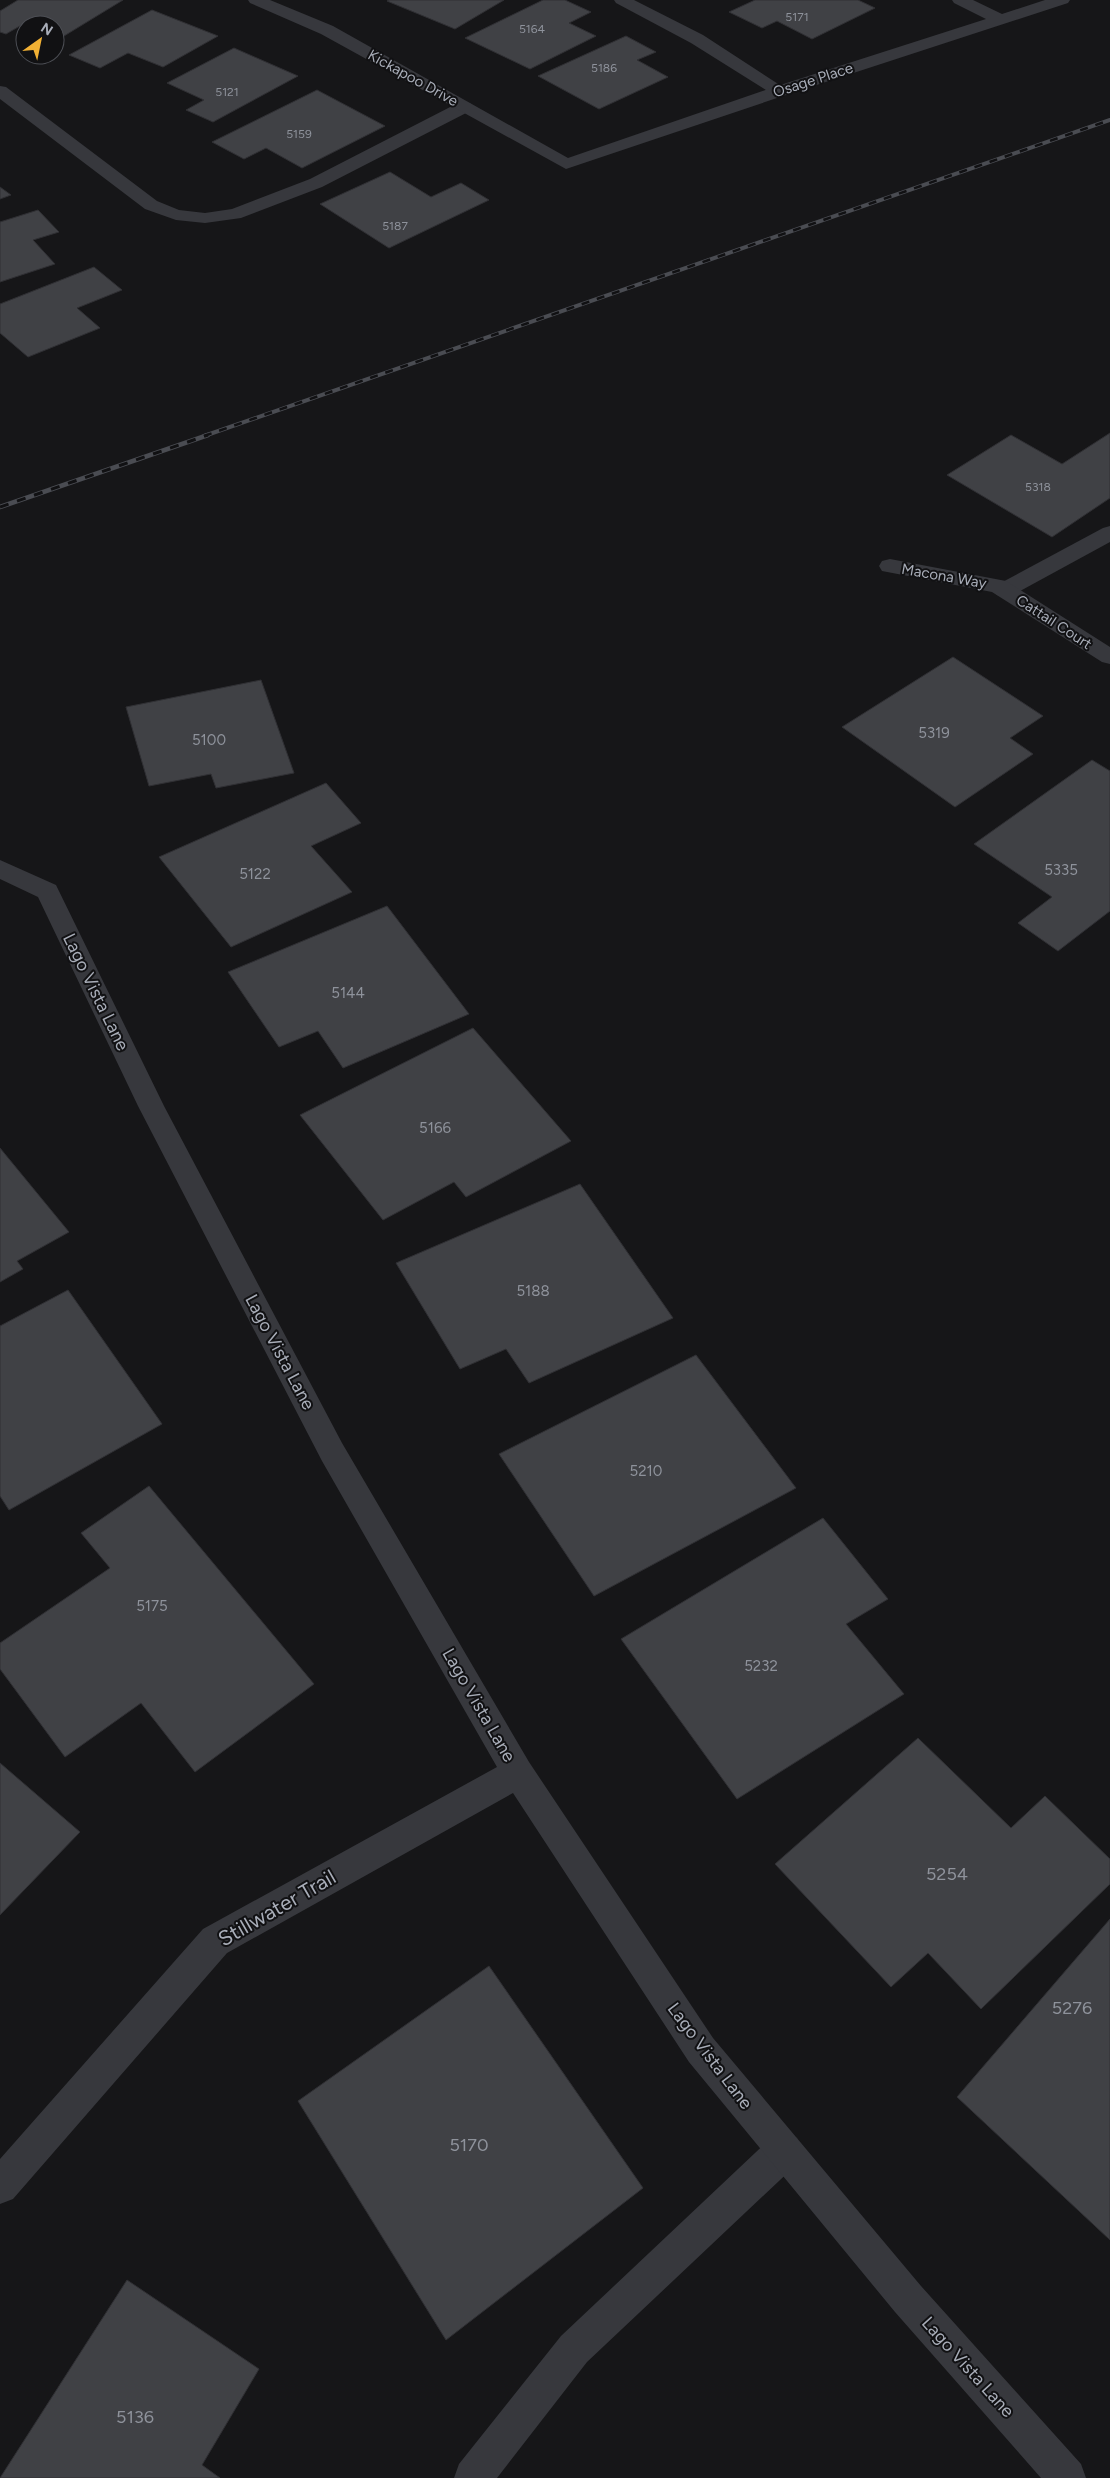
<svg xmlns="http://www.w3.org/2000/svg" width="1110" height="2478" viewBox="0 0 1110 2478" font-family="Figtree,sans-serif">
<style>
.building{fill:#404145;stroke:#303034}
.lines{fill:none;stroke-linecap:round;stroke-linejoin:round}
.service{fill:#37383d;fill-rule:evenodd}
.minor{fill:#37383d;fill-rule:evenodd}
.rail-far1-casing{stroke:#4a4c52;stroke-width:4}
.rail-casing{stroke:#4a4c52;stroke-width:4.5}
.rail-far1{stroke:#111113;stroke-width:2.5;stroke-dasharray:8;stroke-linecap:butt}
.rail{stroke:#111113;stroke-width:3;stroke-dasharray:9;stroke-linecap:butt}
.labels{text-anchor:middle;stroke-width:4;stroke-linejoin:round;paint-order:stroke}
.far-number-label{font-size:12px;fill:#8e929b}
.far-street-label{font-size:15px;fill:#a8adb8;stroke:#111113}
.number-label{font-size:15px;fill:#8e929b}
.street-label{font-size:18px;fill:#a8adb8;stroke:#111113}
.near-number-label{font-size:18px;fill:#8e929b}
.near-street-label{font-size:21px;fill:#a8adb8;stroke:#111113}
</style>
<rect width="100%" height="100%" fill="#161618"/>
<g class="building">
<path d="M18 0H123L64 36 55 33V25H31L25 23 6 34 0 32V11Z"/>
<path d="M389 0H504L455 29 387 1Z"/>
<path d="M543 0H565L591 12 569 23 596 36 530 69 465 38Z"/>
<path d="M755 0H858L875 8 812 39 777 21 762 28 729 12Z"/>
<path d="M152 10 218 36 163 67 128 53 100 68 69 55Z"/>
<path d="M626 36 656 52 637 60 668 77 599 109 538 76Z"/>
<path d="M234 48 298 76 213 122 186 110 204 100 167 83Z"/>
<path d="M317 90 385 126 302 168 266 148 244 159 212 142Z"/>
<path d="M390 172 431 197 461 183 489 200 389 248 320 204Z"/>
<path d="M0 187 11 195 0 199Z"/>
<path d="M38 210 59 232 33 240 55 264 0 282V222Z"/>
<path d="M94 267 122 290 77 308 100 328 28 357 0 333V304Z"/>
<path d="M1110 433V498L1052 537 947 475 1011 435 1062 464Z"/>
<path d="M953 657 1043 716 1010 738 1033 754 955 807 842 727Z"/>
<path d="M261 680 294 773 216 788 211 774 149 786 126 707Z"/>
<path d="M1092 760 1110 771V911L1058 951 1018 923 1052 897 974 844Z"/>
<path d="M326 783 361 823 311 846 352 892 231 947 159 857Z"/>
<path d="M387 906 469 1014 343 1068 318 1031 279 1047 228 972Z"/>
<path d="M473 1028 571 1141 466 1197 454 1182 383 1220 300 1115Z"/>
<path d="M0 1148 69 1232 17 1261 23 1269 0 1282Z"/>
<path d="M580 1184 673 1318 529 1383 506 1349 460 1369 396 1263Z"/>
<path d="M68 1290 162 1424 9 1510 0 1496V1326Z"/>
<path d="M696 1355 796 1488 594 1596 499 1454Z"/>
<path d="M149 1486 314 1684 195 1772 141 1703 65 1757 0 1669V1643L110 1568 81 1533Z"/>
<path d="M823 1518 888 1599 846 1624 904 1694 737 1799 621 1639Z"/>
<path d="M918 1738 1011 1828 1045 1796 1110 1859V1884L981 2009 928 1953 891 1987 775 1864Z"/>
<path d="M0 1763 80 1832 0 1915Z"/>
<path d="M1110 1919V2240L957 2097Z"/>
<path d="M489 1966 643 2188 446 2340 298 2101Z"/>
<path d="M127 2280 259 2369 202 2465 220 2478H0Z"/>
</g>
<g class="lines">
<g class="service">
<path d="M614 0H634L703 35 789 91 786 95H774L691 43 616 3Z"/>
<path d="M0 86 6 87 157 201 179 210 205 213 232 209 310 179 458 103H470L473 107 470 111 322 187 241 218 205 223 176 220 145 209 0 99Z"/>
<path d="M1110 526V542L1013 595 1005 597 997 595 994 590 997 585 1103 528Z"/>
<path d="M784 2133 797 2138 802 2151 797 2164 587 2362 497 2478H454L459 2464 561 2336 771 2138Z"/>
</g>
<g class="minor">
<path d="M248 0H270L333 26 568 158 774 87 986 19 954 3 952 0H973L1002 14 1045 0H1070L1068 3 786 95 566 169 321 34 250 3Z"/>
<path d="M890 559 1006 581 1110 647V664L1102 662 992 592 882 571 879 566 882 561Z"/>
<path d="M0 860 56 885 164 1106 342 1443 529 1762 713 2038 921 2286 1081 2464 1086 2478H1041L895 2312 689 2062 513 1793 227 1953 13 2199 0 2204V2159L203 1929 497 1767 322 1461 138 1106 38 897 0 879Z"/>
</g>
<defs>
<path id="rail-far1" d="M204 436 1110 120"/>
<path id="rail" d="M0 507 208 435"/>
</defs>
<use href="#rail-far1" class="rail-far1-casing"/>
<use href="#rail" class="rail-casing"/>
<use href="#rail-far1" class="rail-far1"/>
<use href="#rail" class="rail"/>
</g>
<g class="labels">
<g class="far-number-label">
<text x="797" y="21">5171</text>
<text x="532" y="33">5164</text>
<text x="604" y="72">5186</text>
<text x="227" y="96">5121</text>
<text x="299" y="138">5159</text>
<text x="395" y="230">5187</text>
<text x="1038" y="491">5318</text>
</g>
<g class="far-street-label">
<text transform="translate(413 78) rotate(29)" y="5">Kickapoo Drive</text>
<text transform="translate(813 80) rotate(-18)" y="5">Osage Place</text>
<text transform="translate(944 576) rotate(10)" y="5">Macona Way</text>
<text transform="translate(1054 622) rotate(33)" y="5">Cattail Court</text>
</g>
<g class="number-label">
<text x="934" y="738">5319</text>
<text x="209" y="745">5100</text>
<text x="1061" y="875">5335</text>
<text x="255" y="879">5122</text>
<text x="348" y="998">5144</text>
<text x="435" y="1133">5166</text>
<text x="533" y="1296">5188</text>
<text x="646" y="1476">5210</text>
<text x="152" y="1611">5175</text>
<text x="761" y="1671">5232</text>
</g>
<g class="street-label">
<text transform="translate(96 992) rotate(64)" y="6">Lago Vista Lane</text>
<text transform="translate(280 1352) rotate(62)" y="6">Lago Vista Lane</text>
<text transform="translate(479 1705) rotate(60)" y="6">Lago Vista Lane</text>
<text transform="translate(710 2056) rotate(53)" y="6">Lago Vista Lane</text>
<text transform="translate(968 2367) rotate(48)" y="6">Lago Vista Lane</text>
</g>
<g class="near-number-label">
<text x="947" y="1880">5254</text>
<text x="1072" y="2014">5276</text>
<text x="469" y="2151">5170</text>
<text x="135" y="2423">5136</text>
</g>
<g class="near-street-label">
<text transform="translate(277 1908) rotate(-30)" y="7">Stillwater Trail</text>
</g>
</g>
<g transform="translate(40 40) rotate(33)"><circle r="24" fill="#111113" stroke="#4d4f55"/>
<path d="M0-4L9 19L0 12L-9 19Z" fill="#f2b134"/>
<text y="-8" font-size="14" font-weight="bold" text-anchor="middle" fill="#a8adb8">N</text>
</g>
</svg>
